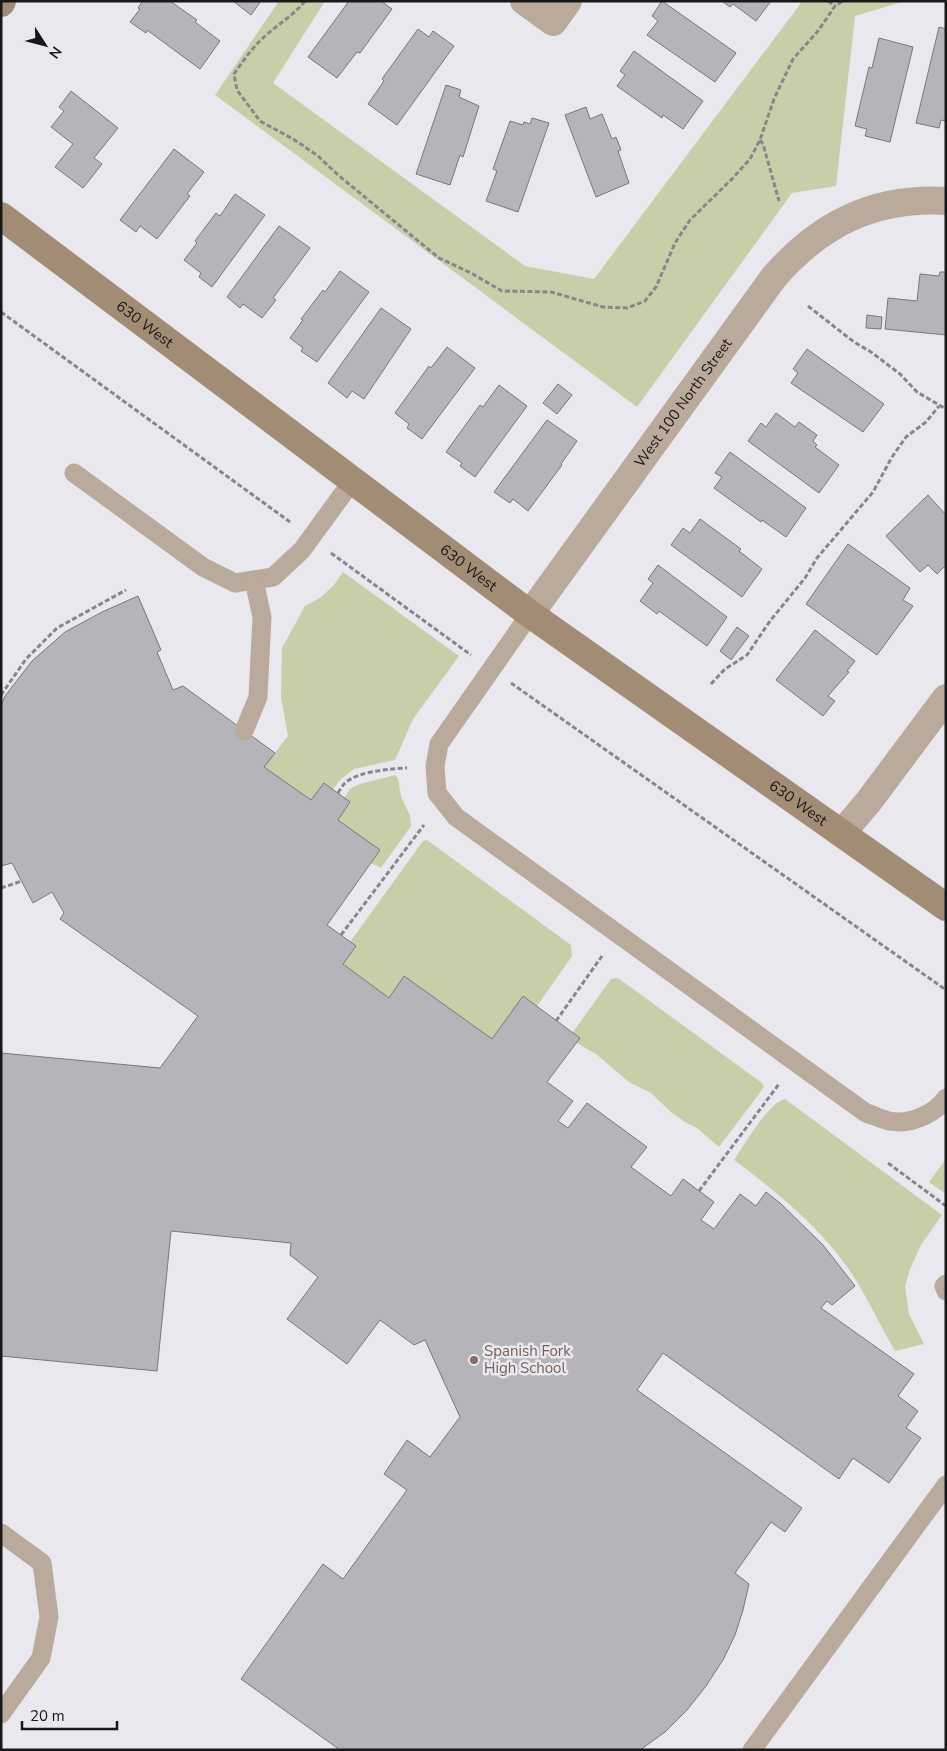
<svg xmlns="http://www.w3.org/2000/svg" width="947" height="1751" viewBox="0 0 947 1751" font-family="'Nunito Sans',sans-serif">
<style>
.green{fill:#c7cfa8}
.building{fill:#b5b4ba;stroke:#78777c}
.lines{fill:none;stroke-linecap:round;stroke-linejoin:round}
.path{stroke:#87878b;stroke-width:3;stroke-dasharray:5 2.5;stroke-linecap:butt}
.lane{stroke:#b9aa9b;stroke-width:19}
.street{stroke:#b9aa9b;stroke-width:28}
.secondary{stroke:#a28c75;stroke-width:28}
.education-dot{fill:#8d6e63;stroke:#e8e8ee;stroke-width:2}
.labels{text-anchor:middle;stroke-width:5;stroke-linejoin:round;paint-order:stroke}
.street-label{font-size:15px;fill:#18181a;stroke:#e8e8ee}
.education-label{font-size:15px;fill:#785e54;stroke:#e8e8ee;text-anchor:start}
</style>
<rect width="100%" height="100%" fill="#e8e8ee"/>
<g class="green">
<path d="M279 1H325L273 83 525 266 594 279 801 3 799 1H905L855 16 836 186 792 193 637 407 215 95Z"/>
<path d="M343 572 459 656 413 719 395 760 354 769 341 779 333 789 324 783 311 800 264 767 288 736 281 697 282 648 305 606 320 598 334 585Z"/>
<path d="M395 775 398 778 401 796 410 816 411 826 381 868 371 863 379 850 338 820 350 802 344 798 351 788 360 784Z"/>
<path d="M427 840 571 945 572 956 537 1006 523 996 492 1039 404 976 389 998 343 964 355 946 350 942 423 841Z"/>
<path d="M618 978 762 1083 764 1087 759 1094 719 1147 697 1128 685 1122 671 1112 651 1093 629 1082 596 1054 577 1043 580 1038 573 1032 611 979Z"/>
<path d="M785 1099 942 1215 921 1245 910 1269 905 1286 909 1314 924 1344 895 1351C880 1326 868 1298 852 1274 822 1228 777 1192 734 1160 744 1145 769 1102 785 1099Z"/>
<path d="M946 1159V1194L929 1182Z"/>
</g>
<g class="building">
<path d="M140 1H170L197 20 195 22 220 41 200 69 147 30 146 33 130 22 140 9 138 8 142 2Z"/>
<path d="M233 1H261L251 15Z"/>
<path d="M349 1H381L392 9 360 53 357 52 337 78 308 57Z"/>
<path d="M662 1 736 53 715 82 647 35 658 21 652 16Z"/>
<path d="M722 1H771L756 21 733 4 730 7Z"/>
<path d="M939 27 946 29V121L941 120 939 128 916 123Z"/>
<path d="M418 29 429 37 433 31 454 46 397 125 368 104 384 81 382 79Z"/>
<path d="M879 38 913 47 890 142 865 136 867 129 855 126 869 67 872 68Z"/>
<path d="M634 51 703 101 683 129 663 115 662 118 617 86 625 75 620 71Z"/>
<path d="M446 85 461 90 459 97 479 106 463 157 460 155 450 185 416 174Z"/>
<path d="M71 91 118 128 94 158 102 164 83 188 55 167 73 144 51 127 64 111 59 107Z"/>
<path d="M586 107 590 119 602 114 612 139 616 137 621 150 618 151 629 183 596 197 565 115Z"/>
<path d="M532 118 549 123 518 212 486 201 497 171 493 169 510 121 523 125 524 122 530 124Z"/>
<path d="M174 149 204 172 187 194 190 196 157 239 140 226 136 232 120 220Z"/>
<path d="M235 194 265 215 212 287 199 277 201 273 184 260 197 243 195 241 216 213 220 216Z"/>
<path d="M279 226 310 248 273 298 276 300 262 318 243 304 240 308 227 297Z"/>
<path d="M340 271 369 292 317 362 301 351 303 348 290 338 303 320 301 319 323 290 325 292Z"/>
<path d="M940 272H946V335L885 329 888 298 917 301 920 274 939 276Z"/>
<path d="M381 308 411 329 364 399 352 391 347 398 328 383Z"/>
<path d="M867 315 882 317 881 329 866 328Z"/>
<path d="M447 347 475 368 422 439 407 428 409 424 395 413 429 366 431 368Z"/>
<path d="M807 349 884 404 863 432 791 383 798 373 793 369Z"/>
<path d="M558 384 572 395 557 414 543 403Z"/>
<path d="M499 385 527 406 475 477 460 466 462 463 446 452 480 405 483 407Z"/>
<path d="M776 413 795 427 799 422 817 435 813 441 817 445 815 447 839 465 819 493 748 441 761 423 766 427Z"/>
<path d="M547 420 577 441 561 464 562 465 528 511 513 499 510 503 494 492Z"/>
<path d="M730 452 806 508 786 537 762 520 761 522 714 488 722 477 715 473Z"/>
<path d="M928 495 946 515V565L937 574 928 565 920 572 886 536Z"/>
<path d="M700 519 741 549 739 551 762 569 742 597 671 545 683 528 690 533Z"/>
<path d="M848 544 910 588 903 600 913 606 877 655 806 604Z"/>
<path d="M658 565 727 617 707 646 659 611 657 614 640 601 653 583 648 579Z"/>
<path d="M138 596 161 650 157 652 173 690 183 686 275 753 264 767 311 800 324 783 350 802 338 820 380 850 327 925 356 946 343 964 389 998 404 976 492 1039 523 996 580 1038 547 1082 573 1101 558 1121 568 1128 587 1103 647 1147 631 1167 671 1196 683 1179 714 1202 701 1220 714 1229 740 1194 756 1206 766 1192 780 1203 823 1245 855 1286 832 1305 827 1301 821 1308 914 1374 898 1396 918 1411 906 1428 921 1438 889 1483 853 1458 839 1479 663 1353 637 1390 802 1508 785 1532 771 1522 735 1573 749 1584 743 1610 735 1635 723 1660 706 1686 687 1710 665 1732 640 1750H340L241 1679 323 1564 343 1579 407 1490 384 1474 407 1440 430 1457 460 1417 425 1340 414 1345 380 1320 347 1364 287 1319 318 1277 290 1255 291 1243 171 1231 157 1371 1 1356V1053L160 1068 198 1016 60 919 64 913 52 892 33 903 12 863 1 866V705L5 696 32 661 65 632 102 612Z"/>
<path d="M737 627 749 636 731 660 720 651Z"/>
<path d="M815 630 855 661 847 671 849 672 828 696 835 701 823 716 776 680Z"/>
</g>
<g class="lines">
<g class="path">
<path d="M305 1C293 16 278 24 264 37 252 48 243 61 234 74L237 90 260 121 293 139 318 156 338 175 439 258 471 273 502 291 551 292 603 307 627 308 645 301 656 287 675 243 690 220 732 179 750 159 760 140 774 99 793 59 818 31 835 6 843 1"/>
<path d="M828 1 835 6"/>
<path d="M760 140 763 144 779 201"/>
<path d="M808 306 854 342 871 352 900 374 917 392 946 409"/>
<path d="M1 312 290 522"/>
<path d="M331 553 471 655"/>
<path d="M511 683 946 990"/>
<path d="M711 684 725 669 747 655 770 621 805 578 817 558 873 492 892 457 906 437 926 422 939 406"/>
<path d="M1 695 26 659 57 628 126 590"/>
<path d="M338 793C340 790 342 786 345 783 358 771 390 769 407 768"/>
<path d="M1 888 22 881"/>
<path d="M341 935 424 825"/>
<path d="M556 1021 602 956"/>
<path d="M888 1163 946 1206"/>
<path d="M699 1191 779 1084"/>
</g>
<g class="lane">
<path d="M74 473 203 567 235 583 273 577 302 550 353 480"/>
<path d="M530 614 439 744 435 766 437 793 456 817 866 1113C873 1115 881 1119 889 1121 909 1125 934 1115 946 1098"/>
<path d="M244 731 258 697 262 617 254 580"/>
<path d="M946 1284 944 1286 946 1291"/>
<path d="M1 1533 42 1563 49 1617 41 1658 1 1714"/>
<path d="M752 1750 946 1485"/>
</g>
<g class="street">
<path d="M524 1 553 22 568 1"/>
<path id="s1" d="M530 614 774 277C820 224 874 197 946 201"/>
<path d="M842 833 869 801 946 698"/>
</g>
<g class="secondary">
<path d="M1 3 2 1"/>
<path id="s2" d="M1 216 530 614 946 907"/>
</g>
</g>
<circle class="education-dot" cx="474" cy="1360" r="5"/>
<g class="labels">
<g class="street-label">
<text dy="5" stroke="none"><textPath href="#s2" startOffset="180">630 West</textPath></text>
<text dy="5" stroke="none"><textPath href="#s1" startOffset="261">West 100 North Street</textPath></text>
<text dy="5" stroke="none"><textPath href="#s2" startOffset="585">630 West</textPath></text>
<text dy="5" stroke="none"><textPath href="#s2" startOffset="990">630 West</textPath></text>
</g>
<g class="education-label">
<text x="484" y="1356">Spanish Fork<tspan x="484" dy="17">High School</tspan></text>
</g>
</g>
<rect width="947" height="1751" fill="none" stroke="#18181a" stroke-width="5"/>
<g transform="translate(45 45) rotate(126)" stroke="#e8e8ee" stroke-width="4" paint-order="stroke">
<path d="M0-4L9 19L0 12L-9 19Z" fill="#18181a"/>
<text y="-8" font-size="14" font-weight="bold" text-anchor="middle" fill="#18181a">N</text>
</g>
<path d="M22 1721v8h95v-8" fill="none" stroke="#18181a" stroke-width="2.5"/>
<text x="30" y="1721" font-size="15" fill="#18181a" stroke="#e8e8ee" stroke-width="4" paint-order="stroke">20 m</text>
</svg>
